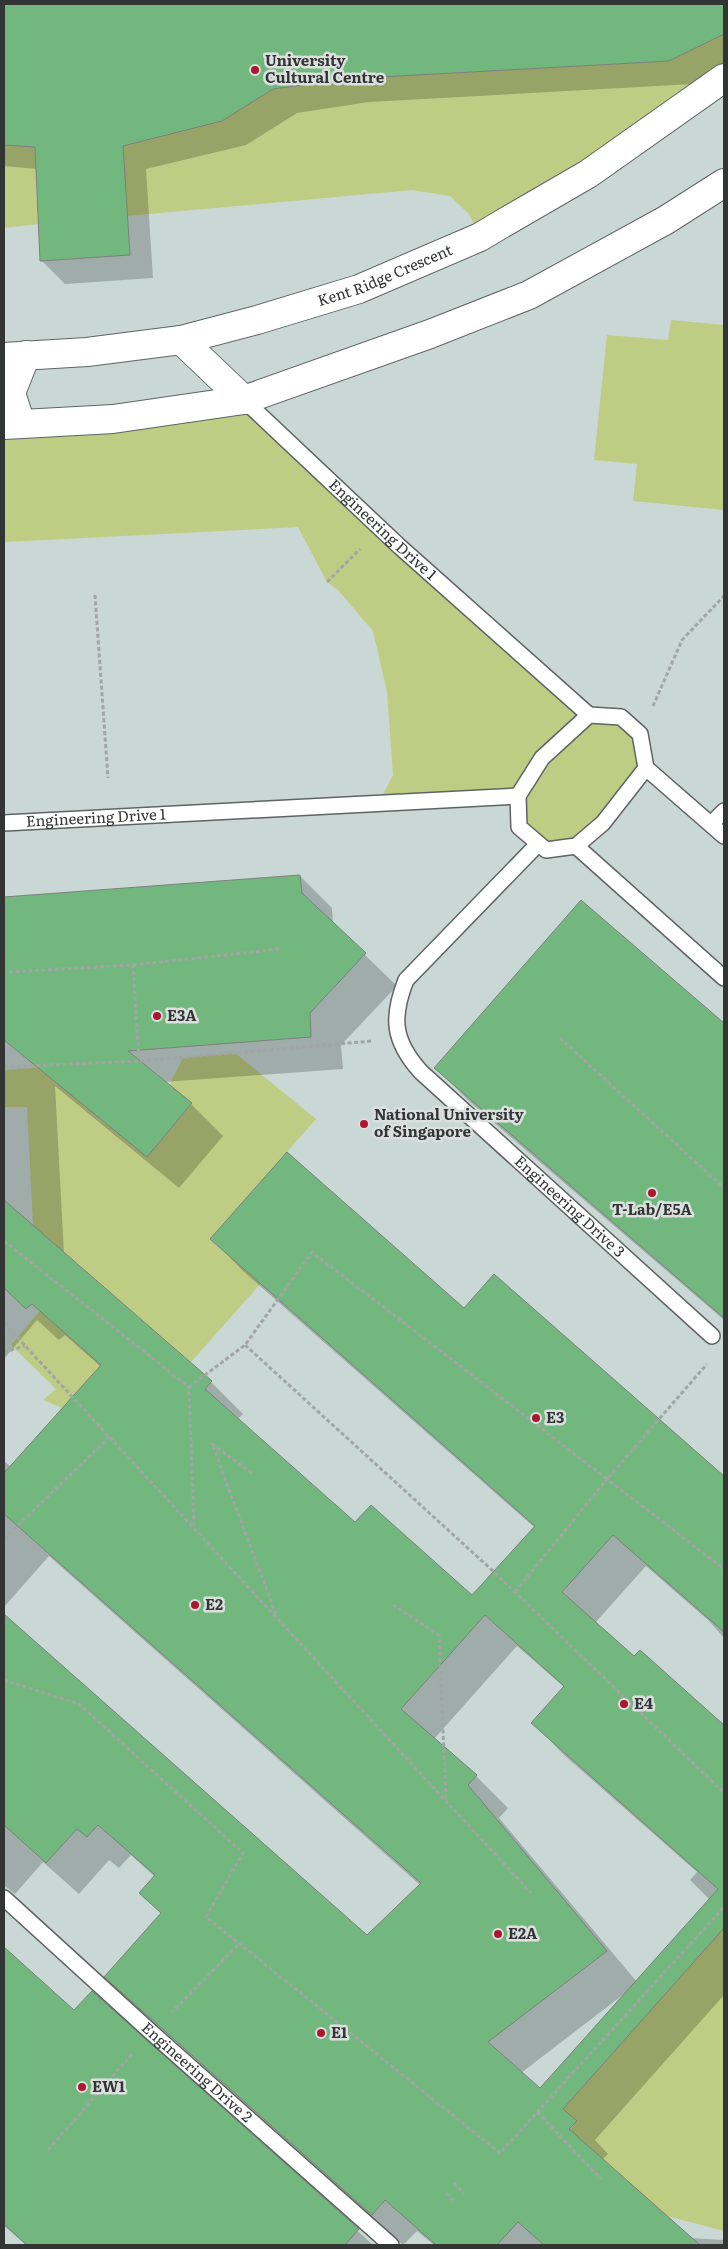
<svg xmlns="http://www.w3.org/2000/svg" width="728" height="2249" viewBox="0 0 728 2249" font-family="Literata,serif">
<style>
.built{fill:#c9d8d4}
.green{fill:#bfcc83}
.shadow{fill:#0003;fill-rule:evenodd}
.building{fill:#72b87e;stroke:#7c807d;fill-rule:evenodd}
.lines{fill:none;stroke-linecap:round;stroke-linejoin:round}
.lane-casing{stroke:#5f6462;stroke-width:18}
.street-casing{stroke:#5f6462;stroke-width:30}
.path{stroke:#a1a5a4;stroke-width:3;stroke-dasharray:4 2.5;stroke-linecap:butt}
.lane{stroke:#fff;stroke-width:15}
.street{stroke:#fff;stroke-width:28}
.poi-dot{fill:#ac1730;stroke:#dbe0df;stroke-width:2}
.labels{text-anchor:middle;stroke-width:5;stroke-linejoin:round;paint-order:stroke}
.poi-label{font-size:15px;font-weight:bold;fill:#333535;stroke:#dbe0df;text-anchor:start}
.street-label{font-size:15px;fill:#333535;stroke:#dbe0df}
</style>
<rect width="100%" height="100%" fill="#dbe0df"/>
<rect class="built" x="4" y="4" width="720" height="2241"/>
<g class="green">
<path d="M724 34V78L480 237 469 214 450 196 412 190 127 216 114 144 148 139 222 121 273 89 344 79 669 61Z"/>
<path d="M4 145 44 148 36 186 38 224 4 228Z"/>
<path d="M671 320 724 325V510L633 501 637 464 594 460 607 335 668 340Z"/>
<path d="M244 400 589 715 621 717 640 734 646 768 576 846 546 850 519 827 518 796 378 804 393 775 387 692 373 631 338 590 327 582 298 527 4 542V425Z"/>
<path d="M235 1053 316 1119 210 1239 261 1283 191 1362 33 1225 27 1107H4V1070L108 1063 109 1083 89 1110 147 1157 192 1104 169 1085 183 1058Z"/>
<path d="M40 1311 150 1408 111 1452 62 1408 43 1400 56 1389 11 1345Z"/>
<path d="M724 1928V2231L667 2216 570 2130 577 2121 563 2109Z"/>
</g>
<g class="shadow">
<path d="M4 4H724V70L693 84 369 102 297 113 246 145 146 169 153 278 65 284 41 260 37 169 4 166Z"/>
<path d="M300 876 332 908 333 924 397 986 341 1045 343 1069 164 1082 191 1104 223 1136 179 1188 55 1086 64 1254 211 1382 243 1414 237 1420 355 1524 472 1597 535 1528 243 1271 212 1239 464 1310 494 1275 724 1478V1638L709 1621 646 1566 595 1623 634 1658 640 1651 724 1726V1995L595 2140 608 2154 602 2160 689 2238 724 2240V2245H434L417 2231 403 2245 138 2008 106 1977 162 1914 141 1893 155 1877 131 1855 119 1868 109 1860 79 1894 43 1862 15 1894 4 1885V1616L367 1937 420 1885 49 1556 4 1607V1461L11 1467 101 1367 65 1335 59 1340 37 1320 4 1359V898ZM517 1646 564 1687 533 1723 564 1755 697 1872 690 1880 710 1900 637 1982 499 1818 508 1808 476 1776 434 1739ZM624 1994 540 2090 521 2073Z"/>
<path d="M581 902 724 1025V1320L471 1103 436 1068Z"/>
<path d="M5 1950 74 2012 92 1992 373 2245H26L4 2226Z"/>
</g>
<g class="building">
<path d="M4 4H724V34L669 61 344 79 273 89 222 121 123 146 130 255 40 261 35 147 4 145Z"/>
<path d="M300 875 302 893 366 953 310 1013 311 1037 128 1051 192 1103 147 1157 4 1040V897Z"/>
<path d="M581 900 724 1023V1318L434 1068Z"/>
<path d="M287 1152 464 1308 494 1274 724 1476V1632L613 1535 562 1592 634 1656 640 1650 724 1725V1928L563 2109 577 2121 569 2129 700 2245H544L518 2222 497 2245H436L385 2200 372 2215 104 1977 161 1913 139 1893 155 1875 98 1825 87 1837 77 1829 46 1863 4 1825V1614L367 1935 421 1883 4 1514V1473L101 1365 32 1304 26 1309 4 1288V1200L212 1381 205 1389 355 1522 371 1505 472 1595 535 1526 210 1239ZM485 1615 564 1686 531 1723 718 1889 540 2088 488 2042 607 1951 468 1785 477 1775 401 1709Z"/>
<path d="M4 1947 74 2010 92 1991 359 2229 345 2245H27L4 2224Z"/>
</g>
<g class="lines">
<defs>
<g id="lane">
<path id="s1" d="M244 400 399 546 589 715"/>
<path d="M589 715 621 717 640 734 646 768 603 823 576 846 546 850 519 827 518 796 542 758Z"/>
<path d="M646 768 724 836"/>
<path id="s2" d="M4 823 518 796"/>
<path d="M711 824 724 811"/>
<path id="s3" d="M538 844 406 980C391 1018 393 1041 421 1072L712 1336"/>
<path d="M576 846 724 978"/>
<path id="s4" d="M4 1898 151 2032 391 2245"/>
</g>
<g id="street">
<path d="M181 340 244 400"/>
<path id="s5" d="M4 357 87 352 181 340 257 320 359 289 480 237 500 225 588 174 724 78"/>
<path d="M21 424 11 393 26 355"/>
<path d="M4 425 113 419 244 400 430 334 529 295 666 220 724 183"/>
</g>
</defs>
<use href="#lane" class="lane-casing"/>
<use href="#street" class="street-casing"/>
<g class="path">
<path d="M327 582 360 549"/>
<path d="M95 595 108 778"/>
<path d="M653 706 682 640 724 596"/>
<path d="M133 965 280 949"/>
<path d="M9 972 133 965 139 1061"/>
<path d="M560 1038 724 1188"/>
<path d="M4 1067 139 1061 372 1041"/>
<path d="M4 1241 189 1387 194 1528"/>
<path d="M4 1323 531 1893"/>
<path d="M245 1345 493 1571 724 1793"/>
<path d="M4 1352 25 1346"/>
<path d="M189 1387 245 1345 312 1252 607 1479 707 1364"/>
<path d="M252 1473 212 1444 277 1617"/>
<path d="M4 1539 109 1437"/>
<path d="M515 1592 607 1479 724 1569"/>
<path d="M393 1605 439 1635 446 1801"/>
<path d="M4 1680 79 1704 243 1853 206 1917 500 2153 724 1907"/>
<path d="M171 2013 239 1944"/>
<path d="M537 2112 601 2179"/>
<path d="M48 2150 132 2054"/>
<path d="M454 2183 464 2193"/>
<path d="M446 2193 455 2202"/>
</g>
<use href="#lane" class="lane"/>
<use href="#street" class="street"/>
</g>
<g class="poi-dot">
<circle cx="255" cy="70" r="5"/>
<circle cx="157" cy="1016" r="5"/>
<circle cx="364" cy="1124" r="5"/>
<circle cx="652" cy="1193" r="5"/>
<circle cx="536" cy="1418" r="5"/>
<circle cx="195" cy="1605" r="5"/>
<circle cx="624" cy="1704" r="5"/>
<circle cx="498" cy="1934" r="5"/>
<circle cx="321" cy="2033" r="5"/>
<circle cx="82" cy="2087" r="5"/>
</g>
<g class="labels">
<g class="poi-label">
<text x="265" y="66">University<tspan x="265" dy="17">Cultural Centre</tspan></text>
<text x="167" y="1021">E3A</text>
<text x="374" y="1120">National University<tspan x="374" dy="17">of Singapore</tspan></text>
<text x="652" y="1215" text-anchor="middle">T-Lab/E5A</text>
<text x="546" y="1423">E3</text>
<text x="205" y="1610">E2</text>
<text x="634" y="1709">E4</text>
<text x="508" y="1939">E2A</text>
<text x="331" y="2038">E1</text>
<text x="92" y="2092">EW1</text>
</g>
<g class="street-label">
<text dy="5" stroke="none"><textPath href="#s5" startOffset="392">Kent Ridge Crescent</textPath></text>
<text dy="5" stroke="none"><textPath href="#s1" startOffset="190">Engineering Drive 1</textPath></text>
<text dy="5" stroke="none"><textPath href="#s2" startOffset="92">Engineering Drive 1</textPath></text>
<text dy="5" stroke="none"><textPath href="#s3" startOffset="490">Engineering Drive 3</textPath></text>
<text dy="5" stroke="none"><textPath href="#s4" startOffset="260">Engineering Drive 2</textPath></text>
</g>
</g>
<rect width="728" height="2249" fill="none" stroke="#333535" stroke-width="10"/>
</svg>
